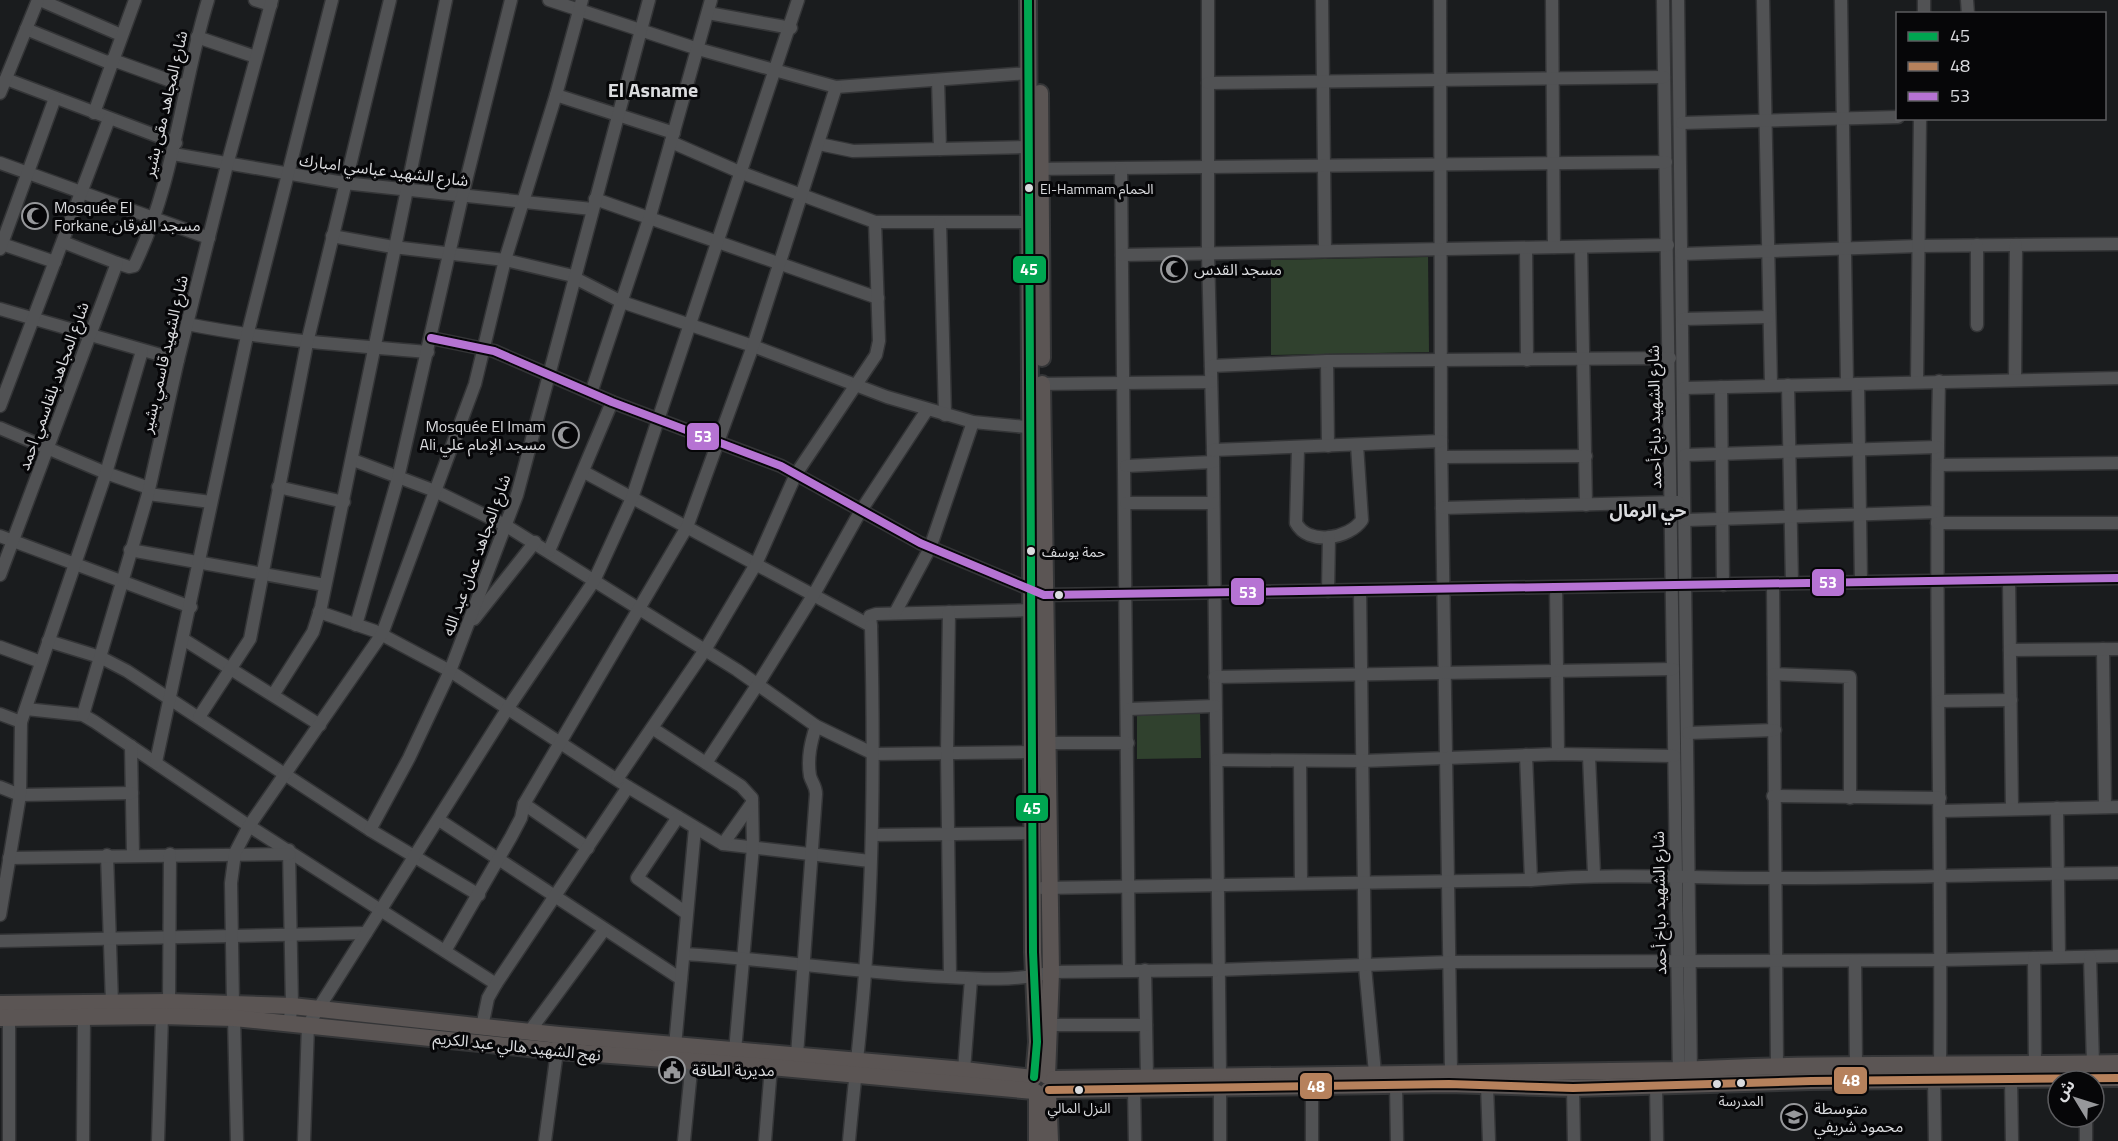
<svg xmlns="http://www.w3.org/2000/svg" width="2118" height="1141" viewBox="0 0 2118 1141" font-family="'Titillium Web','Noto Sans Arabic',sans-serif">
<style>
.green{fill:#30412e}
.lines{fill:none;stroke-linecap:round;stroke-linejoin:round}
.minor-casing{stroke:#343537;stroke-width:15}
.major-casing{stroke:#343537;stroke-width:20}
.minor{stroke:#515254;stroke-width:12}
.major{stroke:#5b5554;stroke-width:16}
.bus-1-casing{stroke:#060608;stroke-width:12}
.bus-2-casing{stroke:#060608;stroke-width:12}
.bus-3-casing{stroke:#060608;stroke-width:12}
.bus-1{stroke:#00a651;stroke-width:8}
.bus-2{stroke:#b6815c;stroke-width:8}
.bus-3{stroke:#b673d3;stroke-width:8}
.bus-dot{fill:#dadbde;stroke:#060608;stroke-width:2}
.labels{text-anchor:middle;stroke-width:6;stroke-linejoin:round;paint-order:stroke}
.bus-label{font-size:14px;fill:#dadbde;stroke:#060608;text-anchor:start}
.street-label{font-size:16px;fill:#dadbde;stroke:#060608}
.poi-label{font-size:16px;fill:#dadbde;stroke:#060608;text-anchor:start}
.neighbourhood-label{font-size:18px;font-weight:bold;fill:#dadbde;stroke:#060608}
.quarter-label{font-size:20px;font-weight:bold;fill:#dadbde;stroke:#060608}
.line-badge{stroke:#060608;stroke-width:2}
.badge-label{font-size:16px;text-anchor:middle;font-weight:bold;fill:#fff}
</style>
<rect width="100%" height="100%" fill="#1a1c1e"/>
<g class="green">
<path d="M1428 257 1429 352 1271 355V260Z"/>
<path d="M1200 713 1201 758 1137 759V715Z"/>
</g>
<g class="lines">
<defs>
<g id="minor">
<path d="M40 0 121 35"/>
<path d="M255 0 271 5"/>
<path d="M549 0 698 49 836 87 1029 73"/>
<path d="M1208 0V254L1213 450 1220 1075"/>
<path d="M1322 0 1325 251"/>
<path d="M1440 0 1441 441 1451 1071"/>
<path d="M1552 0 1554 247"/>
<path d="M1663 0 1679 1076"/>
<path d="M1678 0 1691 1077"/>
<path d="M1763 0 1771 385"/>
<path d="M1841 0 1847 384"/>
<path d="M1924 0V14"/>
<path d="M1967 0 1968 14"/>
<path d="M708 13 791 28"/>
<path d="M26 29 107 62 113 60 185 86"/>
<path d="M197 37 256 57"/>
<path d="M6 79 176 143"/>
<path d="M938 80 940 149"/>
<path d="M1208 83 1664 77"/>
<path d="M0 93 38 0"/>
<path d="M556 95 674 133"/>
<path d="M94 113 135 0"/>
<path d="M1682 123 1898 117"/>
<path d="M671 142 742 173 875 222H1027"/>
<path d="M819 144 853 151 1028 147"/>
<path d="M173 154 344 183 592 209"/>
<path d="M0 163 209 238"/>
<path d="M1032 169 1666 162"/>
<path d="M1121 169 1129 970"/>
<path d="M595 199 878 298"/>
<path d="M940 223 945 415"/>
<path d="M332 236 393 247 505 260 569 275 622 302 753 346 887 397 973 422 1036 428"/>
<path d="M2 244 55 262"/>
<path d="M1581 247 1586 505"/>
<path d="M1526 248 1527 360"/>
<path d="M0 249 55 98"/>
<path d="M1682 254 1919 246 2118 244"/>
<path d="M1122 255 1668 245"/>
<path d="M117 263 129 267 134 266C175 182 181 88 208 0"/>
<path d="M0 309 178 360"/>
<path d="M1683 319 1768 317"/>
<path d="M187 324C267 340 347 345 428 352"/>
<path d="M1977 325V245"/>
<path d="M431 338 494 351 612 402 781 466 920 543 1044 595 2118 578"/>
<path d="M1327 361 1328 446"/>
<path d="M1211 366 1327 361 1670 358"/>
<path d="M2015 380 2016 245"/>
<path d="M1939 381C1934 610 1942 838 1940 1066"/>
<path d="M1917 382 1920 118"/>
<path d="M1036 384 1211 382"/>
<path d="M1858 384 1861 582"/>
<path d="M1788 385 1792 583"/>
<path d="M1721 387 1723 585"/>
<path d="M1684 388 2118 378"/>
<path d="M591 393 650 216 711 0"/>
<path d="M0 406 109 119"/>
<path d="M0 428 106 473 149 488"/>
<path d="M1298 449 1296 523C1308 546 1349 539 1362 520L1357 445"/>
<path d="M1213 450 1441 441"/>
<path d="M1685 455 1937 447"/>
<path d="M1442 457 1586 456"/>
<path d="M353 460 435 491 505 525 737 670 816 726 874 754 1034 752"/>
<path d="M1938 465 2118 463"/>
<path d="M1126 466 1213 462"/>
<path d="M584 472 871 626 870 616 876 614 1033 610"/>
<path d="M278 487 344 502"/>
<path d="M148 494 211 502"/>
<path d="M1126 503H1213"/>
<path d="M1442 508 1678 502"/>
<path d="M1686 520 1937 512"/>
<path d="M1937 523H2118"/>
<path d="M0 536 191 607"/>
<path d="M130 550 325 585"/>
<path d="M549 551 612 402"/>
<path d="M0 575 117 263 63 242"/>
<path d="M2009 581 2012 809"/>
<path d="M1773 584 1777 1065"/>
<path d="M1556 588 1558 754"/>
<path d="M1328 591 1329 537"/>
<path d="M1360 591 1365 967 1375 1073"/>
<path d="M319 612 375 631 450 671 628 787 723 844 870 861"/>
<path d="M949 612 947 754 950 977"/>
<path d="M895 613 930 548 973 422"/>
<path d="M474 619 535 542"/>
<path d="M356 625 398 478 462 197 511 0"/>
<path d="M183 639 320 725"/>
<path d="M48 641 100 657 127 671 370 830 479 895"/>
<path d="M0 647 41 662"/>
<path d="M2103 649 2105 807"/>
<path d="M2010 650 2118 649"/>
<path d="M1774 674 1850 677V798"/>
<path d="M1215 677 1673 669"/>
<path d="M273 695 313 632 321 607 446 0"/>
<path d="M1940 701 2011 700"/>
<path d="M26 709 83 715 95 722 249 826 496 984"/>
<path d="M1129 709 1215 706"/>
<path d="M0 714 21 722"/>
<path d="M83 715 148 494 178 360 227 165 272 0"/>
<path d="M199 717 250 639 307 343 390 0"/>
<path d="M652 728 741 786 752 798 753 847 735 1051"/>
<path d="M1688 733 1775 730"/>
<path d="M1039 743H1128"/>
<path d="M131 746 133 855"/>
<path d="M1526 755 1531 880"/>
<path d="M1589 756 1594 874"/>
<path d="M1217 760 1362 761 1558 754 1674 756"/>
<path d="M1300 761 1301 883"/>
<path d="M156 762 247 336 332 0"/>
<path d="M706 763 758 684 814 594 860 512 927 410"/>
<path d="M617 779 705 650 756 564 796 474 876 355 879 341 875 222"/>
<path d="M0 787 20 795 132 793"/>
<path d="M1773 796 1940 798"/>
<path d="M524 804 588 848"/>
<path d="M2057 808 2059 957"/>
<path d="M1941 811 2118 807"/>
<path d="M678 817 637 878 686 913"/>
<path d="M439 820 681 979"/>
<path d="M370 830 409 758 450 671 517 495 649 0"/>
<path d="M872 835 1034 833"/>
<path d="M723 844 752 803"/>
<path d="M289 850 292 1006 289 1023"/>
<path d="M107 855 112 1003"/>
<path d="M9 858 289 854"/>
<path d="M1042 888 1531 880C1613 873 1694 878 1777 878 1890 878 2004 874 2118 873"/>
<path d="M0 915 20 795 21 722 106 473 142 351"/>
<path d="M0 941 366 933"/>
<path d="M445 951 511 837 521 818 524 804 687 527 753 346 836 87"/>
<path d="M684 954C765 959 846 971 927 976 968 978 1011 983 1051 972L1217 970 1451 962 1941 960 2118 956"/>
<path d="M2090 957 2093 1064"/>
<path d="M2034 958 2035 1065"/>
<path d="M1855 961 1856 1066"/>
<path d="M1145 970 1147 1077"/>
<path d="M169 1002 170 854"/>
<path d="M233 1004 231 883 235 853 249 826 382 634 475 384 505 260 556 95 582 0"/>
<path d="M9 1018V1141"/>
<path d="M234 1018 237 1141"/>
<path d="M1049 1025H1146"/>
<path d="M482 1027 488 998 496 984 628 787"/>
<path d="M529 1032 604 930"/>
<path d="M675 1046 695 828"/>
<path d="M797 1055 816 794C816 786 812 783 810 776 807 758 811 742 816 726"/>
<path d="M964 1070 971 979"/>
<path d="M2011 1079 2012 1141"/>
<path d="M1934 1080 1935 1141"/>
<path d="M1396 1086 1397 1141"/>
<path d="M1487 1086 1489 1141"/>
<path d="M1656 1086 1657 1141"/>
<path d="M1220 1088V1141"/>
<path d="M1573 1088 1574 1141"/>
<path d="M1134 1090 1135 1141"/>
<path d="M2086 1117V1141"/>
<path d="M83 1141 84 1017"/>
<path d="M158 1141 162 1016"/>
<path d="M304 1141 308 1025 508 708 594 581 632 498 798 0"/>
<path d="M545 1141 558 1044"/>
<path d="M684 1141 692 1061"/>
<path d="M765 1141 771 1067"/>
<path d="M849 1141C854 1085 861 1029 865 973 874 858 874 742 871 626"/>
<path d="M1312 1141V1088"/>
</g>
<g id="major">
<path d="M1028 0 1033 952 1037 1042 1034 1077"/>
<path d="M1040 93 1042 358"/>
<path d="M1042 384 1051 972 1047 1076"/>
<path d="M0 1004 169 1002 292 1006 559 1035 964 1070 1033 1078"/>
<path d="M0 1018 162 1016 234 1018 557 1051 771 1067 1034 1091"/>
<path d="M1054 1079 1679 1070C1825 1062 1972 1066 2118 1063"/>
<path d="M1049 1090 1449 1084 1573 1088 1811 1081 2118 1078"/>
<path d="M1048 1091 1050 1141"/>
<path d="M1037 1093V1141"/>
</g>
</defs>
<use href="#minor" class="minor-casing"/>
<use href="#major" class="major-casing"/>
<use href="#minor" class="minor"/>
<use href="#major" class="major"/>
<defs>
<path id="bus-1" d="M1028 0 1033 952 1037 1042 1034 1077"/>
<path id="bus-2" d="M1049 1090 1449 1084 1573 1088 1811 1081 2118 1078"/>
<path id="bus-3" d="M431 338 494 351 612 402 781 466 920 543 1044 595 2118 578"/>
</defs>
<use href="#bus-1" class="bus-1-casing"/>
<use href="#bus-2" class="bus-2-casing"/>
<use href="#bus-3" class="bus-3-casing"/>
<use href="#bus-1" class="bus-1"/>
<use href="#bus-2" class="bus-2"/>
<use href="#bus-3" class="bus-3"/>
</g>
<defs>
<symbol id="mosque-ring" viewBox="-11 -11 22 22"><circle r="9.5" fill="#060608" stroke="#97989b" stroke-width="1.5"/><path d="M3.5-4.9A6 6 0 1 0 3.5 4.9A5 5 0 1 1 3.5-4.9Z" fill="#97989b"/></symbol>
<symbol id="civic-ring" viewBox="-11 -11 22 22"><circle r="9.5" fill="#060608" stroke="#97989b" stroke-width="1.5"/><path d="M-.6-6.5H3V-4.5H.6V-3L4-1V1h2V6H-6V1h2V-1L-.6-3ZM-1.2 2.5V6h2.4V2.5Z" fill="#97989b"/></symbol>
<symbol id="school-ring" viewBox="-11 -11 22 22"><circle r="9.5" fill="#060608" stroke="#97989b" stroke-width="1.5"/><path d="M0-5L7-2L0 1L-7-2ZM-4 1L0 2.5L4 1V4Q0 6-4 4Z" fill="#97989b"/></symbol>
</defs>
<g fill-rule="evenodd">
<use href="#mosque-ring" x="20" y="201" width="30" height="30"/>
<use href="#mosque-ring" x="1159" y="254" width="30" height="30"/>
<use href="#mosque-ring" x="551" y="420" width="30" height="30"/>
<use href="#civic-ring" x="657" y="1055" width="30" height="30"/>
<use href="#school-ring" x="1779" y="1102" width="30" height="30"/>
</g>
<g class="bus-dot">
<circle cx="1029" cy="188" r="5"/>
<circle cx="1031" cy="551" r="5"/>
<circle cx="1059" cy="595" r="5"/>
<circle cx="1741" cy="1083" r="5"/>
<circle cx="1717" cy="1084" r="5"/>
<circle cx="1079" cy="1090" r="5"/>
</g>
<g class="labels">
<g class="bus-label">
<text x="1040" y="194">El-Hammam,الحمام</text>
<text x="1042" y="557">حمة يوسف</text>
<text x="1741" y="1106" text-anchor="middle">المدرسة</text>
<text x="1079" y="1113" text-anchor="middle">النزل المالي</text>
</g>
<g class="street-label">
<text transform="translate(165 104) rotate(-77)" y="6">شارع المجاهد مقى بشير</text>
<text transform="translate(384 170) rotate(7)" y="6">شارع الشهيد عباسي امبارك</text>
<text transform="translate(164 354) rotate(-77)" y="6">شارع الشهيد قاسمي بشير</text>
<text transform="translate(53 386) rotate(-70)" y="6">شارع المجاهد بلقاسمي احمد</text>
<text transform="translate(1654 417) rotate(-91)" y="6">شارع الشهيد دباخ أحمد</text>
<text transform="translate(476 555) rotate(-70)" y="6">شارع المجاهد عمان عبد الله</text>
<text transform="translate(1659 903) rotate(-91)" y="6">شارع الشهيد دباخ أحمد</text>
<text transform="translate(517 1046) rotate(6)" y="6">نهج الشهيد هالي عبد الكريم</text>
</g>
<g class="poi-label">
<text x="54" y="213">Mosquée El<tspan x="54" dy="18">Forkane,مسجد الفرقان</tspan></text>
<text x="1194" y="275">مسجد القدس</text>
<text x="546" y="432" text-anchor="end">Mosquée El Imam<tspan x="546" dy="18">Ali,مسجد الإمام علي</tspan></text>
<text x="692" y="1076">مديرية الطاقة</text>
<text x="1814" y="1114">متوسطة<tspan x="1814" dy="18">محمود شريفي</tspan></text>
</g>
<g class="neighbourhood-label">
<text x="1648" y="517">حي الرمال</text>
</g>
<g class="quarter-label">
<text x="653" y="97">El Asname</text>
</g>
</g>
<g class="line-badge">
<rect x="1012" y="255" width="35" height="29" rx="6" fill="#00a651"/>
<rect x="686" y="422" width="34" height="29" rx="6" fill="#b673d3"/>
<rect x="1811" y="568" width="34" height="29" rx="6" fill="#b673d3"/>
<rect x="1230" y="577" width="35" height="29" rx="6" fill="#b673d3"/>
<rect x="1015" y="794" width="34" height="28" rx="6" fill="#00a651"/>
<rect x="1833" y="1066" width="35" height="29" rx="6" fill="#b6815c"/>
<rect x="1299" y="1072" width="34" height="28" rx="6" fill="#b6815c"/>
</g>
<g class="badge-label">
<text x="1029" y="275">45</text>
<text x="703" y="442">53</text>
<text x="1828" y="588">53</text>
<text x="1248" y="598">53</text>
<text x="1032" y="814">45</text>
<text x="1851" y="1086">48</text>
<text x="1316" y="1092">48</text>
</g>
<rect x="1896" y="12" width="210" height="108" fill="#060608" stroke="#5b5b5e" stroke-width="1.5"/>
<rect x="1908" y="32" width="30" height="9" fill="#00a651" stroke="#5b5b5e" stroke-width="1.5"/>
<text x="1950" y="42" font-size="18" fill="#dadbde">45</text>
<rect x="1908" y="62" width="30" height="9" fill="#b6815c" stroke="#5b5b5e" stroke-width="1.5"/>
<text x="1950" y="72" font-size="18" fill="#dadbde">48</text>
<rect x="1908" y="92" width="30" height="9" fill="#b673d3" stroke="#5b5b5e" stroke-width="1.5"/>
<text x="1950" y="102" font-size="18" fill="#dadbde">53</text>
<g transform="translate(2076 1099) rotate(308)"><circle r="28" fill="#060608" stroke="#5b5b5e" stroke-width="1.5"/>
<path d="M0-4.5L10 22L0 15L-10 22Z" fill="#97989b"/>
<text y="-9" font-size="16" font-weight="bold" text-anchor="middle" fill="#dadbde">ش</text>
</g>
</svg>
